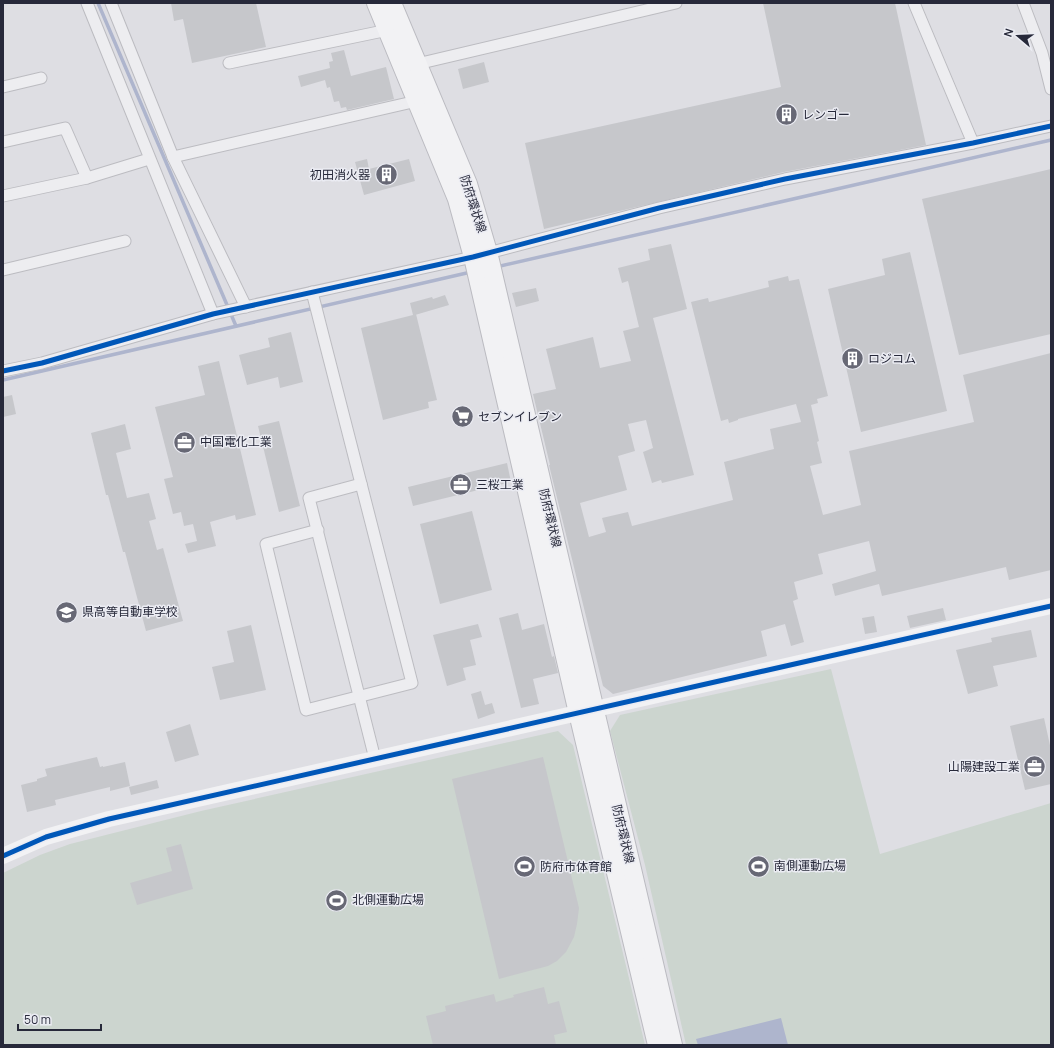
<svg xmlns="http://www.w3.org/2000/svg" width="1054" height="1048" viewBox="0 0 1054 1048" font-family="Manrope,'Noto Sans JP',sans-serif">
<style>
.green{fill:#ccd5cf}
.water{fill:#aeb5cd}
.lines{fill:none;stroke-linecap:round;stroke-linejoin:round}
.stream{stroke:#aeb5cd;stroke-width:3.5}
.building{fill:#c6c7cb}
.street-casing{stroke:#bcbcc1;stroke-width:13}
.primary-casing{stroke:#bbbbc1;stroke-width:20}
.street{stroke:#ededf0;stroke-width:11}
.secondary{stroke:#f2f2f4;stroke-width:16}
.primary{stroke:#f2f2f4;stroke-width:18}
.cycleway-casing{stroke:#ebecf3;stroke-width:8}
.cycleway{stroke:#0057b8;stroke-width:5}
.labels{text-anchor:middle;stroke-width:3;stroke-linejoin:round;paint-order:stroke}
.poi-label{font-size:12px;fill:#27293a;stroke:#ebecf3;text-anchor:start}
.street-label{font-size:12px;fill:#27293a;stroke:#ebecf3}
</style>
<rect width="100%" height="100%" fill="#dedee3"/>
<g class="green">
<path d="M831 669 880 854 1051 803V1045H686L645 865 610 731 620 715Z"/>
<path d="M558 731 573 745 645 1045H3V873L40 855 70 844 201 811Z"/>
</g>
<path class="water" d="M781 1018 788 1045H698L696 1039Z"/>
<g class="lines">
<g class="stream">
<path d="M98 3 236 326"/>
<path d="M496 267 1051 140"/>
<path d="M3 380 471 272"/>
</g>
</g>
<g class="building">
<path d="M171 3H256L266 47 192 63 183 19 174 21Z"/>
<path d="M763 3H895L926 145 784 172 544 229 525 143 781 87Z"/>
<path d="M344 50 351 76 386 67 394 99 347 110 346 107 341 108 339 101 334 102 330 87 327 88 325 80 301 87 298 76 330 68 329 62 333 61 331 53Z"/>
<path d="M484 62 489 82 463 89 458 69Z"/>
<path d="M367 159 369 169 409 159 415 181 364 195 355 162Z"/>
<path d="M1051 169V334L959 355 922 199Z"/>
<path d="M671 244 687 309 653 318 694 475 662 483 661 480 652 483 643 452 653 448 646 420 628 424 635 451 618 456 627 490 580 503 589 537 606 532 602 518 628 512 632 526 733 500 724 462 774 449 770 429 801 422 796 404 738 419V420L729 423 728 419 721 421 691 302 708 298 709 302 769 287 768 281 788 276 789 281 799 279 828 396 817 399 818 403 811 405 819 441 817 442 822 463 810 466 823 515 861 505 849 451 974 422 963 375 1051 353V570L1009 580 1006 567 882 596 879 584 835 596 832 584 876 571 869 541 818 554 823 574 794 582 798 599 793 601 804 642 791 646 785 624 761 631 767 656 613 694 603 686 549 465H550L533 394 556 389 546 349 593 337 600 368 631 361 623 331 639 327 628 281 622 283 618 268 650 260 648 249Z"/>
<path d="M910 252 947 411 861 432 828 289 885 275 882 259Z"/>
<path d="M536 288 539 301 516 307 512 293Z"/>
<path d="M445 295 449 305 415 315 416 314 437 400 428 402 429 408 383 420 361 328 413 315 410 303 432 297 433 299Z"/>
<path d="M291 332 303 382 280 388 278 377 247 385 239 355 270 347 268 338Z"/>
<path d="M219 361 256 515 236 520 235 515 210 522 216 546 188 553 185 544 197 541 193 524 184 526 181 512 173 514 164 479 173 477 155 407 205 395 198 366Z"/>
<path d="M12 395 16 414 3 417V397Z"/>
<path d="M279 421 300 506 279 512 258 426Z"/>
<path d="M125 424 131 449 116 453 127 498 149 493 156 519 149 521 157 550 163 548 183 621 146 631 125 552H123L108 495H106L91 433Z"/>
<path d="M507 463 511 482 413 506 408 487Z"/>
<path d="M472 511 492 590 440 604 420 524Z"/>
<path d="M943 608 946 620 910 628 907 616Z"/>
<path d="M518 613 522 630 544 624 552 657 554 656 558 673 533 679 539 704 521 708 499 618Z"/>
<path d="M874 616 877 632 865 634 862 618Z"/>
<path d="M478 624 482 637 470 640 476 665 463 668 466 680 447 686 433 635Z"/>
<path d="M251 625 266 690 220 700 212 667 234 662 227 631Z"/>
<path d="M1031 630 1037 657 993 666 998 686 968 694 956 650 992 642 991 638Z"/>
<path d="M481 691 485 705 492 703 495 713 478 719 471 694Z"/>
<path d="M1044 718 1051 750V784L1025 790 1010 726Z"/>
<path d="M190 724 199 755 175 762 166 732Z"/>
<path d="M97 757 100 767 103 766V767L125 762 130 786 110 791V787L55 800 56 805 27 812 21 785 37 781V779L47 776 45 769Z"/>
<path d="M543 757 579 908 577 924 574 937 566 952 557 961 548 966 499 979 452 779Z"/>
<path d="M157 780 159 788 131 795 129 787Z"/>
<path d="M181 844 193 889 137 905 130 883 172 871 166 848Z"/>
<path d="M544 987 548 1004 559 1001 567 1032 554 1035 556 1045H433L426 1016 446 1011 445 1006 494 994 496 1002 514 997 513 995Z"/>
</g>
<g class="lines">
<defs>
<g id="street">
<path d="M87 3 213 314"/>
<path d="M111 3 173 157 246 307"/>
<path d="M914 3 973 143"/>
<path d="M1023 3 1042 53 1051 89"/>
<path d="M229 63 388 30"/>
<path d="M417 64 676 3"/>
<path d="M3 87 41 78"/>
<path d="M3 142 65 128 87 178"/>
<path d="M173 157 417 101"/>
<path d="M3 196 87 178 149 159"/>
<path d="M3 270 125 241"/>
<path d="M312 292 412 683 306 710 266 544 318 530"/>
<path d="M3 371 42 363 213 314 473 257 659 208 785 179 973 143 1051 126"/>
<path d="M361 484 309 498 375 759"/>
</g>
<g id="primary">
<path d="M376 3 457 199 473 257 578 713 657 1045"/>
<path d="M392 3 468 184 488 252C550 516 609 781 673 1045"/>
</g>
</defs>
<use href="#street" class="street-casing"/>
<use href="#primary" class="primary-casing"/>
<use href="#street" class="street"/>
<path class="secondary" d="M3 856 46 837 109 819 1051 606"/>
<use href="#primary" class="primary"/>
<defs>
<g id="cycleway">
<path d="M3 371 42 363 213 314 473 257 659 208 785 179 973 143 1051 126"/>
<path d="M3 856 46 837 109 819 1051 606"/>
</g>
</defs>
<use href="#cycleway" class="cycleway-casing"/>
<use href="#cycleway" class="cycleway"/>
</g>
<defs>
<symbol id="building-disc" viewBox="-11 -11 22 22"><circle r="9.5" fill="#676875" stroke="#ebecf3"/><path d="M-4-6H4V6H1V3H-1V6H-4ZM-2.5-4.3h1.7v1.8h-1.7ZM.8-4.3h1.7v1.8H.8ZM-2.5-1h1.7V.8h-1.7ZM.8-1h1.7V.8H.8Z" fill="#fff"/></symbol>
<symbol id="supermarket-disc" viewBox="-11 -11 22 22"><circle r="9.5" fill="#676875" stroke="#ebecf3"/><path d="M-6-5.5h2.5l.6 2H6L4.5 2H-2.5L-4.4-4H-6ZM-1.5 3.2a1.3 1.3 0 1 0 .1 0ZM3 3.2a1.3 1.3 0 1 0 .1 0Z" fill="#fff"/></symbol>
<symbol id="office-disc" viewBox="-11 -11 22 22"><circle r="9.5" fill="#676875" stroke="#ebecf3"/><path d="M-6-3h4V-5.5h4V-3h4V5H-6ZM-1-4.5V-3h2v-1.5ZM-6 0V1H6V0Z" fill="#fff"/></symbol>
<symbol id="school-disc" viewBox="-11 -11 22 22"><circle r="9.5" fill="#676875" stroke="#ebecf3"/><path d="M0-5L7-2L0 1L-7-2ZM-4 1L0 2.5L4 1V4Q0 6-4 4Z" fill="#fff"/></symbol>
<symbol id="stadium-disc" viewBox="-11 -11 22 22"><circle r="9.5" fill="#676875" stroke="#ebecf3"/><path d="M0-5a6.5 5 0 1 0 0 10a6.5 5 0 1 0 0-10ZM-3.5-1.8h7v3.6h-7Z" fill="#fff"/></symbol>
</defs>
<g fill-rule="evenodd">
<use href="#building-disc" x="774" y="102" width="25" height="25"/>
<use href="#building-disc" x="374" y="162" width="25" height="25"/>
<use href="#building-disc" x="840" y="346" width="25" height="25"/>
<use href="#supermarket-disc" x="450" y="404" width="25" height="25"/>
<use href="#office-disc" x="172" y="430" width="25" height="25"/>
<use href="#office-disc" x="448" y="472" width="25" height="25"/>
<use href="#school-disc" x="54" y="600" width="25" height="25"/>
<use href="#office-disc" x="1022" y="754" width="25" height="25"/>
<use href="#stadium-disc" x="746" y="854" width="25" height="25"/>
<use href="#stadium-disc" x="512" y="854" width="25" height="25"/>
<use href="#stadium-disc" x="324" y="888" width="25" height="25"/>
</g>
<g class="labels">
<g class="poi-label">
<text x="802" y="119">レンゴー</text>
<text x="370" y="179" text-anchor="end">初田消火器</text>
<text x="868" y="363">ロジコム</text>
<text x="478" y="421">セブンイレブン</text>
<text x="200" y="446">中国電化工業</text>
<text x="476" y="489">三桜工業</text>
<text x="82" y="616">県高等自動車学校</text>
<text x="1020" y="771" text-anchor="end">山陽建設工業</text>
<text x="774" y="870">南側運動広場</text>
<text x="540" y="871">防府市体育館</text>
<text x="352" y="904">北側運動広場</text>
</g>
<g class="street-label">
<text transform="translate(473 204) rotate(72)" y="4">防府環状線</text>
<text transform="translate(550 518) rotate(77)" y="4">防府環状線</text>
<text transform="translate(623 834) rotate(77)" y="4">防府環状線</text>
</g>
</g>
<rect width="1054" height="1048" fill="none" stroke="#27293a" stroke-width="8"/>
<g transform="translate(1018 36) rotate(289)" stroke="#ebecf3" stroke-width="3" paint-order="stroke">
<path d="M0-3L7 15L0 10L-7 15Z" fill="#27293a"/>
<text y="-6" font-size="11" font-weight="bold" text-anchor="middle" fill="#27293a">N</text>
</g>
<path d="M18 1024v6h83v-6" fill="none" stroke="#27293a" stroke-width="2"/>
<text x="24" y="1024" font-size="12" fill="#27293a" stroke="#ebecf3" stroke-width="3" paint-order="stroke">50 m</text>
</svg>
